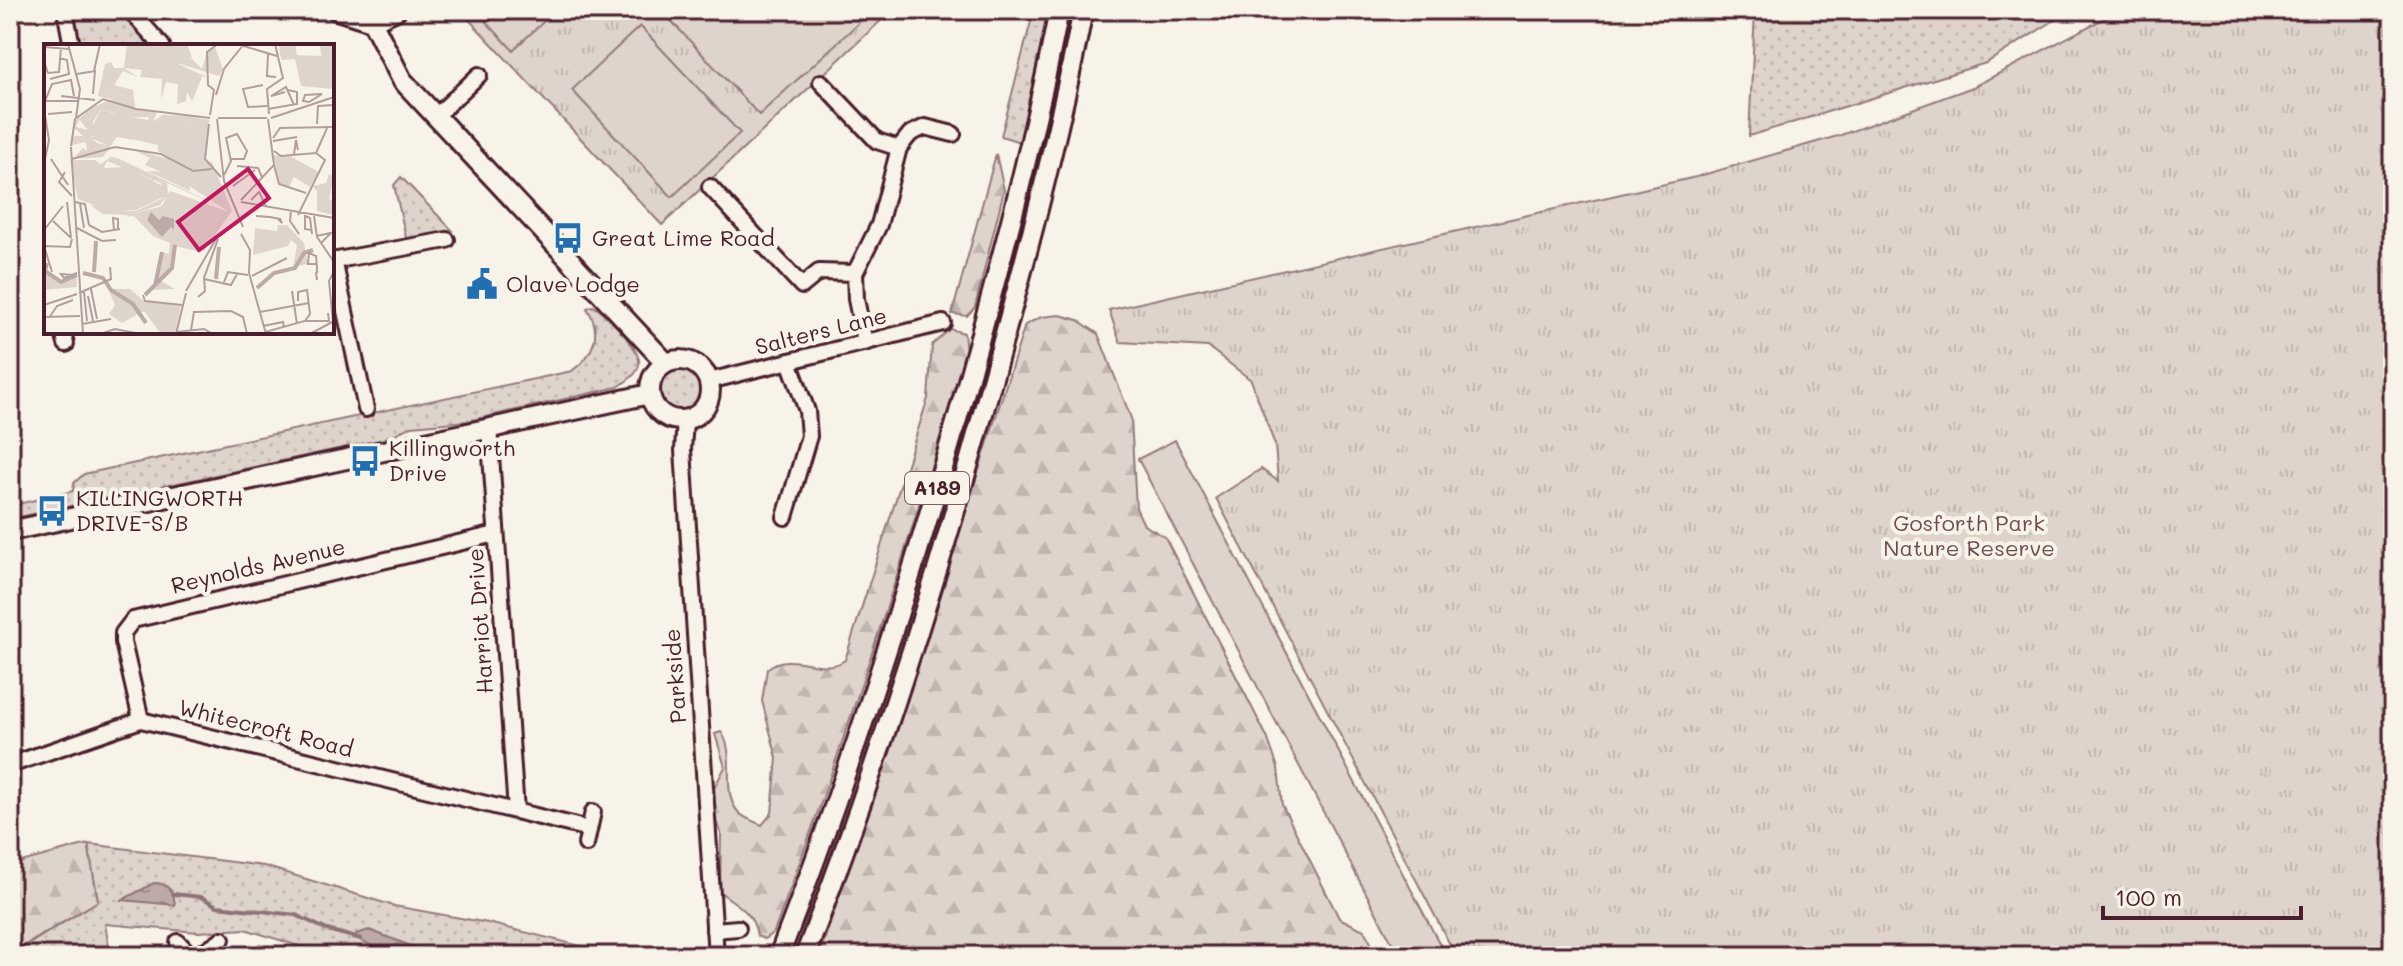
<svg xmlns="http://www.w3.org/2000/svg" width="2403" height="966" viewBox="0 0 2403 966" font-family="Mali,sans-serif">
<style>
.grass{fill:url(#grass-dots);stroke:#947a7c;stroke-width:2}
.forest{fill:url(#forest-firs);stroke:#947a7c;stroke-width:2}
.park{fill:url(#park-tufts);stroke:#947a7c;stroke-width:2}
.pitch{fill:#ded4cc;stroke:#947a7c;stroke-width:2}
.water{fill:url(#water-ripples);stroke:#8e7275;stroke-width:2}
.lines{fill:none;stroke-linecap:round;stroke-linejoin:round}
.stream{stroke:#8e7275;stroke-width:4}
.minor-casing{stroke:#4a1f2b;stroke-width:20}
.major-casing{stroke:#4a1f2b;stroke-width:24}
.minor{stroke:#f7f3e8;stroke-width:14}
.major{stroke:#f7f3e8;stroke-width:18}
.labels{text-anchor:middle;stroke-width:8;stroke-linejoin:round;paint-order:stroke}
.shield{fill:#f7f3e8;stroke:#7e5f64;stroke-width:2}
.shield-label{font-size:20px;font-weight:bold;fill:#4a1f2b}
.poi-label{font-size:22px;fill:#4a1f2b;stroke:#f7f3e8;text-anchor:start}
.street-label{font-size:22px;fill:#4a1f2b;stroke:#f7f3e8}
.park-label{font-size:22px;fill:#6f4c53;stroke:#f7f3e8}
.inset-river{fill:none;stroke:#bcaaa7;stroke-width:4}
.inset-road{fill:none;stroke:#b29e9c;stroke-width:2}
.view{fill:#c2185b;fill-opacity:0.15;stroke:#c2185b;stroke-width:4}
.inset-edge{fill:none;stroke:#4a1f2b;stroke-width:4}
</style>
<defs>
<pattern id="grass-dots" width="8" height="8" patternUnits="userSpaceOnUse" patternTransform="scale(2)"><rect width="8" height="8" fill="#ded4cc"/><path d="M2 2h.1M6 6h.1" fill="none" stroke="#c0b6af" stroke-width="1.8" stroke-linecap="round"/></pattern>
<pattern id="forest-firs" width="22" height="20" patternUnits="userSpaceOnUse" patternTransform="scale(2)"><rect width="22" height="20" fill="#ded4cc"/><path d="M5 1l3.5 6h-7zM16 11l3.5 6h-7z" fill="#c0b6af"/></pattern>
<pattern id="park-tufts" width="24" height="20" patternUnits="userSpaceOnUse" patternTransform="scale(2)"><rect width="24" height="20" fill="#ded4cc"/><path d="M3 7l-1-3M5 7V3M7 7l1-3M15 17l-1-3M17 17v-4M19 17l1-3" fill="none" stroke="#c0b6af"/></pattern>
<pattern id="water-ripples" width="26" height="14" patternUnits="userSpaceOnUse" patternTransform="scale(2)"><rect width="26" height="14" fill="#bcaaa7"/><path d="M2 4q2-2 4 0t4 0M15 11q2-2 4 0t4 0" fill="none" stroke="#9b8a88"/></pattern>
</defs>
<rect width="100%" height="100%" fill="#f7f3e8"/>
<filter id="ink" filterUnits="userSpaceOnUse"><feTurbulence type="fractalNoise" baseFrequency=".0125" numOctaves="2"/><feDisplacementMap in="SourceGraphic" scale="16" xChannelSelector="R" yChannelSelector="G"/><feConvolveMatrix kernelMatrix="1 2 1 2 8 2 1 2 1" color-interpolation-filters="sRGB"/></filter>
<g filter="url(#ink)">
<g class="grass">
<path d="M72 10H120L151 46H79Z"/>
<path d="M1034 10H1049L1020 142 1001 136Z"/>
<path d="M1755 10H2071L1986 63 1749 136Z"/>
<path d="M401 177 453 231 449 235 407 242 394 185Z"/>
<path d="M593 306C604 310 642 351 639 364 638 375 626 381 618 387L467 421 412 426 384 439 10 519V506L73 491 74 483 84 474 572 371C594 355 603 333 587 308Z"/>
<circle cx="680" cy="388" r="22"/>
<path d="M88 844 264 866 394 906 488 923 621 956H330L245 929 198 932 105 924 111 956H10L98 901Z"/>
</g>
<g class="forest">
<path d="M996 154 1004 190 975 307 967 316 952 314Z"/>
<path d="M1060 315 1078 320 1098 334 1131 418 1136 508 1144 525 1165 537 1267 737 1278 768 1282 805 1339 918 1364 930 1378 956H819L908 693 1025 325 1041 317Z"/>
<path d="M950 329 964 333 966 351C908 546 846 742 774 932L764 939 757 936C753 911 738 906 720 892L721 834 712 811 713 790 725 767 715 734 721 732C738 755 719 791 739 813 744 818 755 822 762 825L772 813 777 758 762 701 767 669C791 648 821 677 845 660L928 398 932 345Z"/>
<path d="M88 844 98 901 10 954V865Z"/>
</g>
<g class="park">
<path d="M460 10H882L887 15 662 225Z"/>
<path d="M2120 10H2393V956H1456L1216 498 1261 469 1278 481 1275 445 1251 380 1208 347 1120 342 1109 310 1696 177 1841 135 1973 87Z"/>
</g>
<g class="pitch">
<path d="M475 10H556L513 50Z"/>
<path d="M661 10H857L864 18 759 115Z"/>
<path d="M640 26 740 133 672 197 572 90Z"/>
<path d="M1175 440 1446 956H1399L1138 459Z"/>
</g>
<g class="water">
<path d="M154 883C168 883 174 892 175 905L122 900Z"/>
<path d="M369 930 416 948 454 956C422 956 383 956 355 937L356 934Z"/>
</g>
<g class="lines">
<path class="stream" d="M174 894 201 897 217 906 296 915 327 930 361 939"/>
<defs>
<g id="minor">
<path d="M65 10 72 46"/>
<path d="M130 10 162 46"/>
<path d="M821 82 877 141 899 148"/>
<path d="M436 116 479 75"/>
<path d="M710 187 802 286 819 272 855 273 856 299 865 343"/>
<path d="M334 260 366 409"/>
<path d="M332 261 447 240"/>
<path d="M855 273 879 225 899 148 910 134 925 127 953 134"/>
<path d="M63 332 66 344"/>
<path d="M709 381 943 323"/>
<path d="M685 420 683 450 716 956"/>
<path d="M489 427 516 811"/>
<path d="M785 517 809 436 807 411 789 361"/>
<path d="M141 720 123 642V633L133 620 496 534"/>
<path d="M10 765 141 720 589 829"/>
<path d="M586 844 593 812"/>
<path d="M714 930 738 928"/>
<path d="M178 942 191 956"/>
<path d="M197 956 222 939"/>
</g>
<g id="major">
<path d="M337 10 372 21 396 10"/>
<path d="M372 21 402 80 666 363"/>
<circle cx="680" cy="390" r="30"/>
<path d="M10 531 650 394"/>
<path d="M779 956C852 768 913 575 968 381 1002 258 1035 135 1059 10"/>
<path d="M805 956C876 771 936 583 989 392 1024 266 1058 139 1083 10"/>
</g>
</defs>
<use href="#minor" class="minor-casing"/>
<use href="#major" class="major-casing"/>
<use href="#minor" class="minor"/>
<use href="#major" class="major"/>
</g>
</g>
<defs>
<symbol id="bus-bare" viewBox="-9 -9 18 18"><path d="M-5-6H5V4H4V6H2V4H-2V6H-4V4H-5ZM-3.5-4V0h7V-4ZM-3.5 1.2v1.5H-2V1.2ZM2 1.2v1.5H3.5V1.2Z" fill="#1f6fb2" stroke="#f7f3e8" stroke-width="2.5" paint-order="stroke"/></symbol>
<symbol id="civic-bare" viewBox="-9 -9 18 18"><path d="M-.6-6.5H3V-4.5H.6V-3L4-1V1h2V6H-6V1h2V-1L-.6-3ZM-1.2 2.5V6h2.4V2.5Z" fill="#1f6fb2" stroke="#f7f3e8" stroke-width="2.5" paint-order="stroke"/></symbol>
</defs>
<g fill-rule="evenodd">
<use href="#bus-bare" x="546" y="216" width="44" height="44"/>
<use href="#civic-bare" x="460" y="262" width="44" height="44"/>
<use href="#bus-bare" x="343" y="439" width="44" height="44"/>
<use href="#bus-bare" x="30" y="489" width="44" height="44"/>
</g>
<g class="labels">
<rect class="shield" x="905" y="472" width="64" height="32" rx="6"/>
<g class="shield-label">
<text x="937" y="495">A189</text>
</g>
<g class="poi-label">
<text x="592" y="246">Great Lime Road</text>
<text x="506" y="292">Olave Lodge</text>
<text x="389" y="456">Killingworth<tspan x="389" dy="25">Drive</tspan></text>
<text x="76" y="506">KILLINGWORTH<tspan x="76" dy="25">DRIVE-S/B</tspan></text>
</g>
<g class="street-label">
<text transform="translate(821 331) rotate(-14)" y="8">Salters Lane</text>
<text transform="translate(258 566) rotate(-13)" y="8">Reynolds Avenue</text>
<text transform="translate(480 621) rotate(-94)" y="8">Harriot Drive</text>
<text transform="translate(675 676) rotate(-94)" y="8">Parkside</text>
<text transform="translate(266 728) rotate(14)" y="8">Whitecroft Road</text>
</g>
<g class="park-label">
<text x="1969" y="531">Gosforth Park<tspan x="1969" dy="25">Nature Reserve</tspan></text>
</g>
</g>
<g transform="translate(44 44)">
<rect width="290" height="290" fill="#f7f3e8"/>
<path d="M276 0H290V44L279 30ZM171 3 179 25 175 32 133 19 147 14 158 25 163 8ZM67 18 70 24H80L94 33 79 27 70 41 89 46 90 56 66 47 62 54 54 52 61 20ZM98 25 125 26 158 33 148 57 143 48 142 57 133 60 134 40 122 38 117 55 118 35 96 33ZM47 64 49 81 57 65 73 71 70 93 63 101 47 94 55 90H47L35 75ZM118 71 147 72 145 124 114 107V101L88 95V73L110 77ZM125 115 145 126 146 147 112 131 109 137 120 143 119 153 92 166H62L34 155 26 116H51L61 124 80 123 108 136 111 131 102 127 123 128ZM234 181H243L260 199 264 220 249 223 253 201 247 196 244 202 209 211 211 184 233 187ZM0 211 1 228 18 238 32 231 33 243 0 246ZM64 245H86L100 257 137 262 131 290H117L100 267 78 279 65 270 71 261Z" fill="#ded4cc"/>
<path d="M66 47 90 56 91 63H83L113 68 105 87 100 84 105 73H88L90 96 73 93 59 113 29 115 39 104 43 107 42 98 28 101 30 86V92H39L30 84 32 76 37 72 32 83 59 90 47 93 53 99 62 101 70 93 72 70 57 65 47 81 45 65 68 55 62 54ZM147 73 165 76 162 117 168 118 188 167 157 208 131 202 130 219 117 237 131 245 108 246 118 208 125 210 126 199 109 192 90 172H81L107 165 108 169 121 159 126 147 185 168 136 136H144ZM90 106 125 115V131L101 121 106 114Z" fill="#ded4cc"/>
<path d="M83 0H143L148 13 134 20 163 33 80 24ZM251 0 253 11 278 12 279 29 290 45 257 42 251 15 238 16 236 11 235 2ZM229 111H244L275 128 266 143 250 133 245 143 235 140ZM285 130 290 133 285 155 290 157 289 171 273 167V147L268 142 282 139ZM126 147 186 169 160 207 131 201 90 172 81 173 118 162Z" fill="#ded4cc"/>
<path d="M67 113 73 114 182 165 123 139 124 151 116 161 85 171 59 170 46 161 53 162 54 122ZM63 117 117 139 119 154 92 167 60 165 53 157 54 136Z" fill="#ded4cc" fill-rule="evenodd"/>
<path d="M107 168 115 176 119 172 130 175V186L127 183 118 193 103 176Z" fill="#bcaaa7"/>
<path class="inset-river" d="M3 219 1 227 17 238 33 231M50 228 52 197M39 229 59 234 67 246 89 260 102 279M172 235 175 203M111 242 118 208M213 244 230 229 251 224 260 209 269 206M101 251 128 224 131 201"/>
<path class="inset-road" d="M24 0 36 45 32 74M193 0 233 12M0 3 25 5M224 10 223 32 232 33M0 17 4 29 15 28 17 4M50 27 56 0M33 30 51 27 49 50M6 35 25 30 23 16 15 14M219 41 199 45 204 63 223 62M241 48 227 52 242 43 250 61M278 50 265 58 259 57 261 51ZM172 51 180 25 200 0M17 52 51 56M1 57 8 40 27 36 30 52M2 57H35M0 65 5 96 0 120M224 65 253 60V48L244 46M4 70 28 68M225 70 223 45 239 34 231 0M166 71 170 46 164 41 163 8 174 0M174 74H223M227 74 290 53M173 75 180 137 199 183M165 80 161 115 177 133M273 80 274 62 290 61M229 94 236 84 290 83M229 97 253 93M27 102 31 75 59 55 92 65 166 74M27 103 39 290M230 107 237 112 272 109 281 116 254 171M272 109 284 82M250 110 252 96 254 106M7 115 24 141M28 115 71 103 117 110 149 127 168 125M230 121 235 140 262 149M193 122 214 124 218 133M21 128 15 138 28 152M180 131 187 117 182 94 193 90 203 107 200 115H187M189 142 211 126M197 156 230 121 224 75M207 156 215 148 222 162M23 158 27 194M31 158 41 160 45 181M197 158 290 174M36 160 40 184M247 166 246 177 255 190M212 172 226 173 236 175 238 179 234 175M270 172 273 193 290 218M9 177 27 194M45 181 58 188 76 185M33 184 58 197 72 196M0 186 19 162M70 186 69 174 74 175V185M267 186 261 185V172L266 174 268 190M197 190 206 206 205 229M272 192 287 189 277 199M0 202 26 203 28 195M0 202 8 228M272 220H264L265 209 272 212 273 224V228L272 229 273 236M290 227 285 237 290 288M205 229 222 290M28 231 17 230 20 234 33 229M208 232 243 214M160 235 187 241 193 230M180 238 184 228 204 231M47 245 53 275M142 247 172 195M248 247 253 280M40 248 43 277M35 249 67 235 66 223M99 251 101 257 138 261M44 252 49 277M154 253 161 247 160 234 174 195M0 261 33 250M216 268 265 259M0 273 36 272M5 274 13 262 29 256M261 277H285L284 269M38 280 67 275M219 282 239 278 240 283M147 286 150 268 187 267 199 273 203 290M132 288 160 285 169 290M56 290 71 285 97 290M132 290 142 249M214 290 261 277 266 270 263 246 254 248V257M266 290 290 277"/>
<path class="view" d="M204 125 225 154 155 206 134 178Z"/>
<rect width="290" height="290" class="inset-edge"/>
</g>
<rect width="2403" height="966" fill="none" stroke="#f7f3e8" stroke-width="40"/>
<rect x="20" y="20" width="2363" height="926" fill="none" stroke="#4a1f2b" stroke-width="3" filter="url(#ink)"/>
<path d="M2103 906v12h198v-12" fill="none" stroke="#4a1f2b" stroke-width="4"/>
<text x="2115" y="906" font-size="24" fill="#4a1f2b" stroke="#f7f3e8" stroke-width="6" paint-order="stroke">100 m</text>
</svg>
